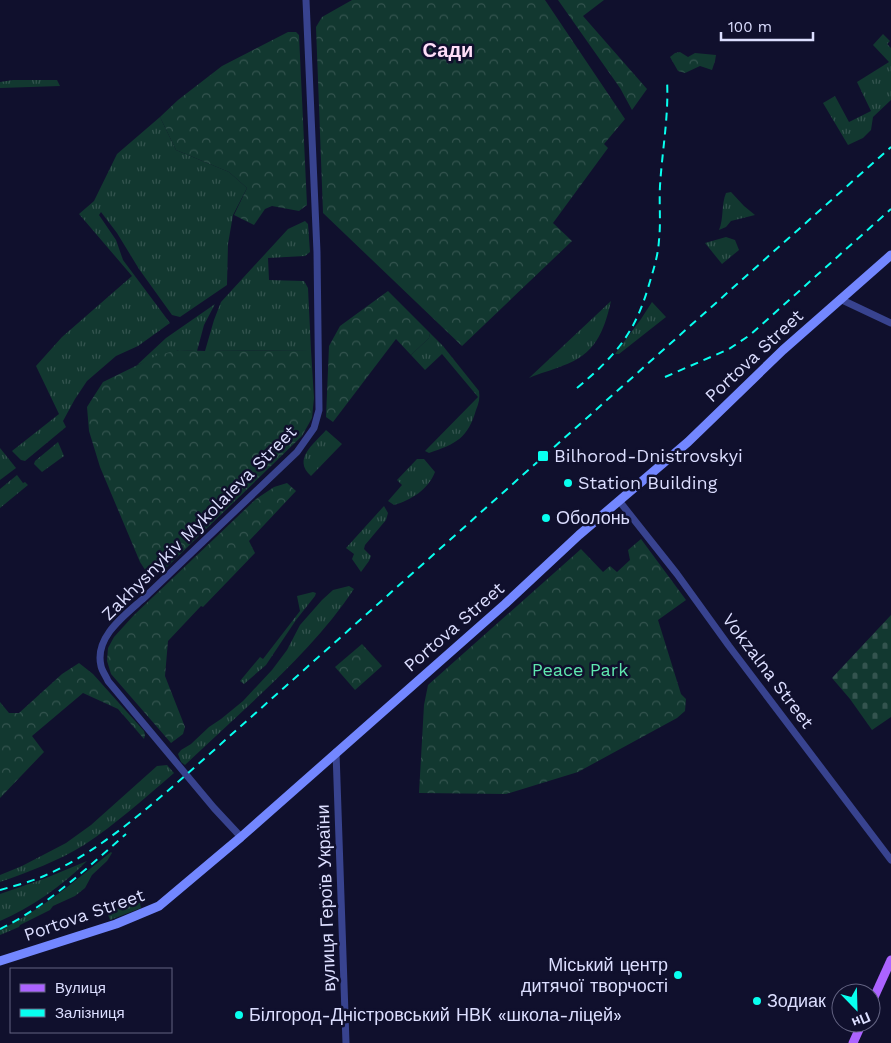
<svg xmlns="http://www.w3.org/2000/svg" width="891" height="1043" viewBox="0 0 891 1043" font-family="'Work Sans',sans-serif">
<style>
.grass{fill:url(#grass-tufts)}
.forest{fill:url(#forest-crowns)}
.cemetery{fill:url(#cemetery-stones)}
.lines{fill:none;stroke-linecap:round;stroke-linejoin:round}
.tertiary{stroke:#38438f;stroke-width:7}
.secondary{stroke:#7387ff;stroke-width:9}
.primary{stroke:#ab63ff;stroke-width:9}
.rail{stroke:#08ffef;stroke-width:2;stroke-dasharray:8 6;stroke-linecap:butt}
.poi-dot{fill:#08ffef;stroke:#10102d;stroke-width:2}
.labels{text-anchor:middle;stroke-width:5;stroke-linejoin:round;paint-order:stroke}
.street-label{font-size:18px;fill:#dcdeff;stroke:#10102d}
.poi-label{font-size:18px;fill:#dcdeff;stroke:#10102d;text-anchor:start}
.park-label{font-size:18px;fill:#5fe8af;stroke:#10102d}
.quarter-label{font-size:20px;font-weight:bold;fill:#ffdef8;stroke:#10102d}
</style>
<defs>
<pattern id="grass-tufts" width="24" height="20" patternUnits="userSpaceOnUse" patternTransform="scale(1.25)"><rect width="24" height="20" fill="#123830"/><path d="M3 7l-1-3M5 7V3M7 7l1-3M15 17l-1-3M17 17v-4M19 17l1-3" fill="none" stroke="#34544f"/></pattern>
<pattern id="forest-crowns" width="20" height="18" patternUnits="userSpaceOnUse" patternTransform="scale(1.25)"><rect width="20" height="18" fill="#123830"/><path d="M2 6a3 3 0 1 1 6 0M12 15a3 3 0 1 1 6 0" fill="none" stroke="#34544f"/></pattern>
<pattern id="cemetery-stones" width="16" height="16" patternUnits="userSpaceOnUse" patternTransform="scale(1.25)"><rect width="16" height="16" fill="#123830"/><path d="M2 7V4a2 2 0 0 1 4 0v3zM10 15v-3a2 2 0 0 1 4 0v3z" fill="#34544f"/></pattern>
</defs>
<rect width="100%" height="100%" fill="#10102d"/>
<g class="grass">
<path d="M883 34 890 41 887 44 891 48V100L873 117 871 130 863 138 848 145 823 103 835 96 849 122 871 111 857 82 889 62 873 45Z"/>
<path d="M13 80H57L60 86 0 88V82Z"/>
<path d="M160 117 176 150 229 172 247 188 233 215 228 244 227 285 180 317 172 315 139 269 117 233 101 212 99 215 116 240 123 260 170 323 138 346 116 356 87 381 75 399 63 421 66 427 25 461 21 460 12 451 59 414 36 366 62 337 132 276 79 214 94 201 117 154Z"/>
<path d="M731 192 744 206 755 215 731 221 726 227 719 230C724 218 721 205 726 193Z"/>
<path d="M305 221 308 224 310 252 305 256 268 258 269 280 304 281 308 288 311 350 205 351 214 320 221 302 288 229Z"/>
<path d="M726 237 735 240 739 250 722 264 705 243Z"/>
<path d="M611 301C604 332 595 355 562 366 550 371 540 373 529 378Z"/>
<path d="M652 302 666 317 619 354H615L641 319Z"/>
<path d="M215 304 204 325 197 351 179 350 137 365 166 338Z"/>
<path d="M430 333 443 346 479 391C480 398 479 403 476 410 468 438 456 444 429 453L425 451 478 397 442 354 425 370 411 355 429 338Z"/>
<path d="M326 430 342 444 311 476C292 459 314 444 326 430Z"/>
<path d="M58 442 64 456 42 472 34 464 35 461Z"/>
<path d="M0 448 16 468 0 480Z"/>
<path d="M417 459H424L435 472C428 490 411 500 394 505L388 501 402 485 397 480Z"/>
<path d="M17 475 23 483 25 482 28 485 0 508V489Z"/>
<path d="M384 506 388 513 386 520 365 545 364 549 371 556 369 561 361 572 352 559 354 554 346 548Z"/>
<path d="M349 586 354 589C310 655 242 710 185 765L181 762 178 754 181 750 191 744 209 727 221 719 243 701 272 670 287 650 300 625 322 600 333 590Z"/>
<path d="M313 592 316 593 315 596 296 620 266 665 244 684 240 681 260 657 263 659 300 611 297 596Z"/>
<path d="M167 765 174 773C145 798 116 824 84 845 58 861 29 872 0 882V875L22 866 66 843 91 825 157 766Z"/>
<path d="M111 852 112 853 107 861 92 875 85 888 75 896 53 906 50 910 20 925 19 927 0 935V930C41 910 75 881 111 852Z"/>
<path d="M87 861C62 886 32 907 0 921V894L46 878Z"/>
<path d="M136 902 140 903 141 908 110 920 107 912Z"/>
</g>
<g class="forest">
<path d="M352 0H545L625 119 604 144 608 148 553 223 572 241 462 346 323 213 316 27 322 17Z"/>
<path d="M558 0H604L583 16 647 89 632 110 620 88Z"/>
<path d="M288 32H296L299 35 307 205 299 211 272 206 265 209 254 225 234 215 247 188 229 172 176 150 160 117 178 100 222 66Z"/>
<path d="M680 52 688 57 695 53 716 55 715 61 712 70 700 66 685 73 678 71 670 57 675 53Z"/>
<path d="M388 291 430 333 429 338 411 355 396 339 333 422 326 417 329 346 340 326Z"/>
<path d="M179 350 205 351 311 350 314 398 312 418 302 436 165 569 151 579 140 562 100 467 89 431 87 407 103 382 158 355Z"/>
<path d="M287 483 296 491 249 541 255 553 203 607 201 606 168 641 165 676 185 727 183 734 171 743 111 674 107 661 108 648 114 637 134 615 256 499 274 487Z"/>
<path d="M641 539 686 600 658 620 681 694 686 699 685 711 677 718 578 772 506 794 419 793 424 705 428 685 581 549 603 572 610 566 617 572 630 560 628 550Z"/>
<path d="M362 644 382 666 355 690 335 667Z"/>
<path d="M79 663 93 674 144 731 145 735 144 739 118 709 83 693 32 736 44 752 0 798V702L9 713H19L62 674Z"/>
</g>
<path class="cemetery" d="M891 615V717L872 730 850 699 832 678Z"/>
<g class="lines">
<g class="tertiary">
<path d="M840 299 891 323"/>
<path d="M620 502 677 574 729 646 891 860"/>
<path d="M336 752 346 1043"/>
<path d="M241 837 214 808 108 681C106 676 102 671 101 666 94 637 125 615 144 598L297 452 314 428 319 410 317 252 306 0"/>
</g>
<path class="secondary" d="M0 961 116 924 159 906 241 837 505 604 579 535 688 442 783 350 891 255"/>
<g class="primary">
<path d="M871 1004 891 960"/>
<path d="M853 1043 862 1023"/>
</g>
<g class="rail">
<path d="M665 377 729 349 750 335 891 209"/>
<path d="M577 388C614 357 634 335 648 288 653 271 658 257 659 240 661 222 659 204 660 186 662 151 669 116 667 80"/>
<path d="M0 890C14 886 30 882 44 876 98 852 142 813 186 775L891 147"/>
<path d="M0 929C47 906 87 868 126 834"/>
</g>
</g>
<g class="poi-dot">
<rect x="537" y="450" width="12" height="12" rx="2.5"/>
<circle cx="568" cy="483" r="5"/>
<circle cx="546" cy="518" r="5"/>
<circle cx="678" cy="975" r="5"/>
<circle cx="757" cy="1001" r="5"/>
<circle cx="239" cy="1015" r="5"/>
</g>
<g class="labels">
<g class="street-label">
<text transform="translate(754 356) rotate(-43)" y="6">Portova Street</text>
<text transform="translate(199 523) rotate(-45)" y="6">Zakhysnykiv Mykolaieva Street</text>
<text transform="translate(454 627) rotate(-41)" y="6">Portova Street</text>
<text transform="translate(768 671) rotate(53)" y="6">Vokzalna Street</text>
<text transform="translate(326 898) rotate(-92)" y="6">вулиця Героїв України</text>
<text transform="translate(84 915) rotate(-19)" y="6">Portova Street</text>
</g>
<g class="poi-label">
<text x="554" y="462">Bilhorod-Dnistrovskyi</text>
<text x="578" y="489">Station Building</text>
<text x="556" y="524">Оболонь</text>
<text x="668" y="971" text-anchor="end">Міський центр<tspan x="668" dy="21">дитячої творчості</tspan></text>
<text x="767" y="1007">Зодиак</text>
<text x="249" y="1021">Білгород-Дністровський НВК «школа-ліцей»</text>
</g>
<g class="park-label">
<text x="580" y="676">Peace Park</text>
</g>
<g class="quarter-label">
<text x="448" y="57">Сади</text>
</g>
</g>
<rect x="10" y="968" width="162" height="65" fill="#10102d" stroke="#626281"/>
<rect x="20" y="984" width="25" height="8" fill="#ab63ff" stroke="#626281"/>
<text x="55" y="993" font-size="15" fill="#dcdeff">Вулиця</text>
<rect x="20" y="1009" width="25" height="8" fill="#08ffef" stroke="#626281"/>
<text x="55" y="1018" font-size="15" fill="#dcdeff">Залізниця</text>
<g transform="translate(856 1008) rotate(157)"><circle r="24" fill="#10102d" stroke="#626281"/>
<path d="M0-4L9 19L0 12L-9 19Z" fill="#08ffef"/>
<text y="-8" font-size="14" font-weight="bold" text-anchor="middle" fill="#dcdeff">Пн</text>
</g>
<path d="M721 32v8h92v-8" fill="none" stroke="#dcdeff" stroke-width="2.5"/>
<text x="728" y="32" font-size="15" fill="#dcdeff" stroke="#10102d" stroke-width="4" paint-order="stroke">100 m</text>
</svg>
